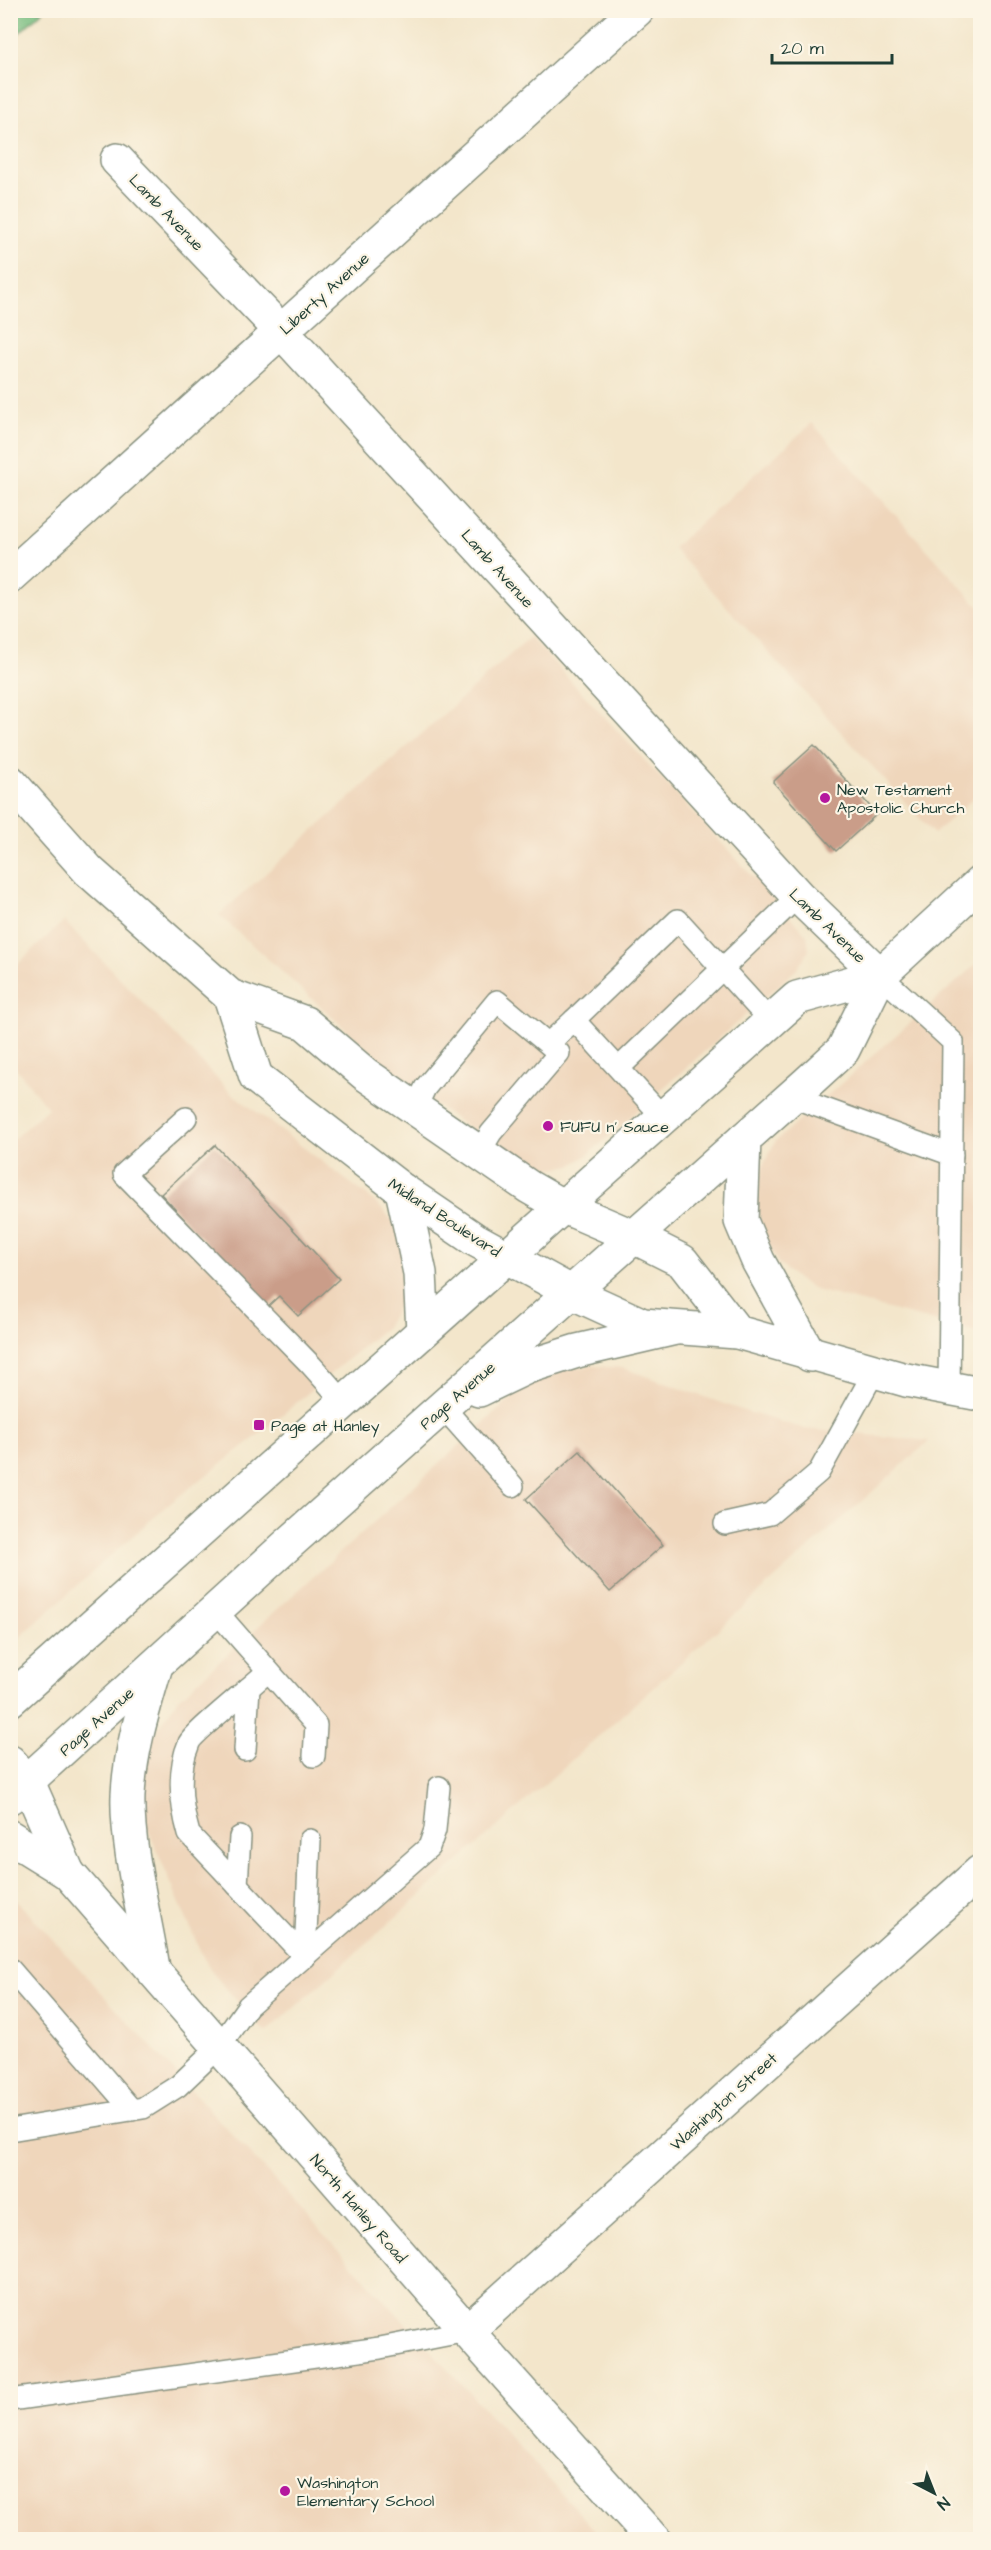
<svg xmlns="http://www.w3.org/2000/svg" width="991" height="2550" viewBox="0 0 991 2550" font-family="'Architects Daughter',sans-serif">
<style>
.built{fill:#efd6bb}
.forest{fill:#79be81;stroke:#4c7e5a;stroke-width:1.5}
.building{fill:#ca9d89}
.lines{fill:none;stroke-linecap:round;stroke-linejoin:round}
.service-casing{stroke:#899280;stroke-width:24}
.minor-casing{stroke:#899280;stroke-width:36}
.secondary-casing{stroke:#899280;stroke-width:36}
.primary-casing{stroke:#899280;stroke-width:36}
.service{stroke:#fff;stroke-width:21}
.minor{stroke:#fff;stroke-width:33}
.secondary{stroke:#fff;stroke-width:33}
.primary{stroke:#fff;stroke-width:33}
.poi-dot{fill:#b5179e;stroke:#fcf5e5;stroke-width:2}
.labels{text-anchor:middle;stroke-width:4.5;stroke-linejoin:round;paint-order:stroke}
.street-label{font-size:16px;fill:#1f3d34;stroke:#fcf5e5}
.poi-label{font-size:16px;fill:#1f3d34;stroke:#fcf5e5;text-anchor:start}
</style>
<rect width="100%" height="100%" fill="#fcf5e5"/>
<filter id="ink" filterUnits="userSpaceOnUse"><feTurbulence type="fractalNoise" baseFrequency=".0167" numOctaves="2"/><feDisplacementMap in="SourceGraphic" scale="12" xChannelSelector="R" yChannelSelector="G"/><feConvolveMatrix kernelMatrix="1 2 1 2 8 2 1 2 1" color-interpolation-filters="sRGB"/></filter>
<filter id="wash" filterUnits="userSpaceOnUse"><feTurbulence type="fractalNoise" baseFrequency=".008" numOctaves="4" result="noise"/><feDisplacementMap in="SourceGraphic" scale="24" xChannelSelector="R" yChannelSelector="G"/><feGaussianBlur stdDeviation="1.35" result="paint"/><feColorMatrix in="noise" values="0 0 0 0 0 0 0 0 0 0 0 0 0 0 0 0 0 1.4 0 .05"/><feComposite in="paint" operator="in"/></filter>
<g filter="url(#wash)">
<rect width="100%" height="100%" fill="#f3e6cb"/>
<g class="built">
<path d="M812 423 980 608V792L934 834 673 548Z"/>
<path d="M530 637 807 935 809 950 797 969 589 1154 572 1165 533 1171 413 1090 219 915Z"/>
<path d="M64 921 230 1092 374 1201 396 1224 403 1255 400 1301 387 1326 257 1436 165 1507 11 1645 10 1142 48 1108 11 1062V970Z"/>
<path d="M980 961V1333L816 1290 797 1279 778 1263 764 1235 757 1206 758 1188 764 1163 775 1142Z"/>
<path d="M593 1366 623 1368 741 1410 805 1429 929 1441 266 2033 214 1975 202 1955 146 1825 143 1772 153 1737 177 1700 505 1404 533 1383 561 1370Z"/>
<path d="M10 1893 468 2391 603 2539H11Z"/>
</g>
<path class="forest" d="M11 10H43V11L11 40Z"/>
<g id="blocks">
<g class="building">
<path d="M814 745 877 814 836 851 773 782Z"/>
<path d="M215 1145 339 1279 298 1316 279 1296 266 1308 161 1194Z"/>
<path d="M580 1451 663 1545 610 1592 526 1499Z"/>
</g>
</g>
</g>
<g filter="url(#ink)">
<use href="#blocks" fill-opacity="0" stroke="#899280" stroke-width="1.5"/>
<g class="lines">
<defs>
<g id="service">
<path d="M880 975 953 1042 949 1388"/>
<path d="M574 1020 678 920 770 1021"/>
<path d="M549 1043 574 1020 662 1116"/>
<path d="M620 1067 798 896"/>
<path d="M792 1097 952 1155"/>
<path d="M415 1109 425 1088 497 1001 559 1053 491 1133 479 1153"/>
<path d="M186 1118 124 1174 311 1365 344 1402"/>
<path d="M443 1407 513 1486"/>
<path d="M725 1524 770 1514 819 1472 874 1372"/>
<path d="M216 1611 316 1725 314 1756"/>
<path d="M268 1671C256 1683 193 1733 189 1743 177 1771 181 1806 189 1834L305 1957"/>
<path d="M245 1750 249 1688"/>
<path d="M237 1885 240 1837"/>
<path d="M305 1957 310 1840"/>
<path d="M10 1969 132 2110"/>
<path d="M10 2130 143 2108 178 2086 219 2047 248 2006 429 1847 435 1830 439 1787"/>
<path d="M10 2400 380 2348 467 2331"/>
</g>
<g id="minor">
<path d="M117 160 282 332 798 896 880 975"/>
<path d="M10 576 637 10"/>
<path d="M467 2331 980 1872"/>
</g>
<g id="secondary">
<path d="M10 782 89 871 230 996 305 1023 365 1074 529 1187 562 1206 634 1237 682 1261 737 1332"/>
<path d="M230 996 256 1077 402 1190 474 1239 571 1292 643 1325 737 1332 906 1380 980 1394"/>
</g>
<g id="primary">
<path d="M744 1139 741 1221 758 1261 810 1355"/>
<path d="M402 1190 420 1273 423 1331"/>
<path d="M479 1390 527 1367 577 1351 676 1328"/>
<path d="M10 1700 797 998 880 975"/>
<path d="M10 1762 28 1782 68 1873"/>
<path d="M10 1797 285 1547 807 1083 843 1050 880 975 980 883"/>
<path d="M10 1837 68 1873 467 2331 654 2540"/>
<path d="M153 1968C145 1917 126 1845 128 1795 130 1751 143 1710 155 1669"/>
</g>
</defs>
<use href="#service" class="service-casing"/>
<use href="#minor" class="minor-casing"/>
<use href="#secondary" class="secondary-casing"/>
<use href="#primary" class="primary-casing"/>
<use href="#service" class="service"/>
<use href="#minor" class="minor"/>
<use href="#secondary" class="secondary"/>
<use href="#primary" class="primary"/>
</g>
</g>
<g class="poi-dot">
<circle cx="825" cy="798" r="6"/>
<circle cx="548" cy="1126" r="6"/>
<rect x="253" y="1419" width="12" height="12" rx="3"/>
<circle cx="285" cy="2491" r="6"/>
</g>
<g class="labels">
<g class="street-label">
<text transform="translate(167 212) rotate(46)" y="6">Lamb Avenue</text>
<text transform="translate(324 293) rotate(-42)" y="6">Liberty Avenue</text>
<text transform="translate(498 568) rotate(48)" y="6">Lamb Avenue</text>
<text transform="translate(828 925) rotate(44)" y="6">Lamb Avenue</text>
<text transform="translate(445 1217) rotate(33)" y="6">Midland Boulevard</text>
<text transform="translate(457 1395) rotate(-41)" y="6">Page Avenue</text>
<text transform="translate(96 1721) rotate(-42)" y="6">Page Avenue</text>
<text transform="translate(723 2101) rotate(-42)" y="6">Washington Street</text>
<text transform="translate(359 2208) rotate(49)" y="6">North Hanley Road</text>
</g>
<g class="poi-label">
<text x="837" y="795">New Testament<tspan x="837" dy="18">Apostolic Church</tspan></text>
<text x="560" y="1132">FUFU n' Sauce</text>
<text x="271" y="1431">Page at Hanley</text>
<text x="297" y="2488">Washington<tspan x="297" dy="18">Elementary School</tspan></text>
</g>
</g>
<rect width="991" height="2550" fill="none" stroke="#fcf5e5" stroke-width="36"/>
<g transform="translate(934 2493) rotate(138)" stroke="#fcf5e5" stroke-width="4.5" paint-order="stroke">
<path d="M0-4.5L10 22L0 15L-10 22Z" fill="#1f3d34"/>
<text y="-9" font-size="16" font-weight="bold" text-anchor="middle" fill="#1f3d34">N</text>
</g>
<path d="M772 54v9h120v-9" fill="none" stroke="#1f3d34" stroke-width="3"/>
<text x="781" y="54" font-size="18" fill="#1f3d34" stroke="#fcf5e5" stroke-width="4.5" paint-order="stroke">20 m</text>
</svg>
